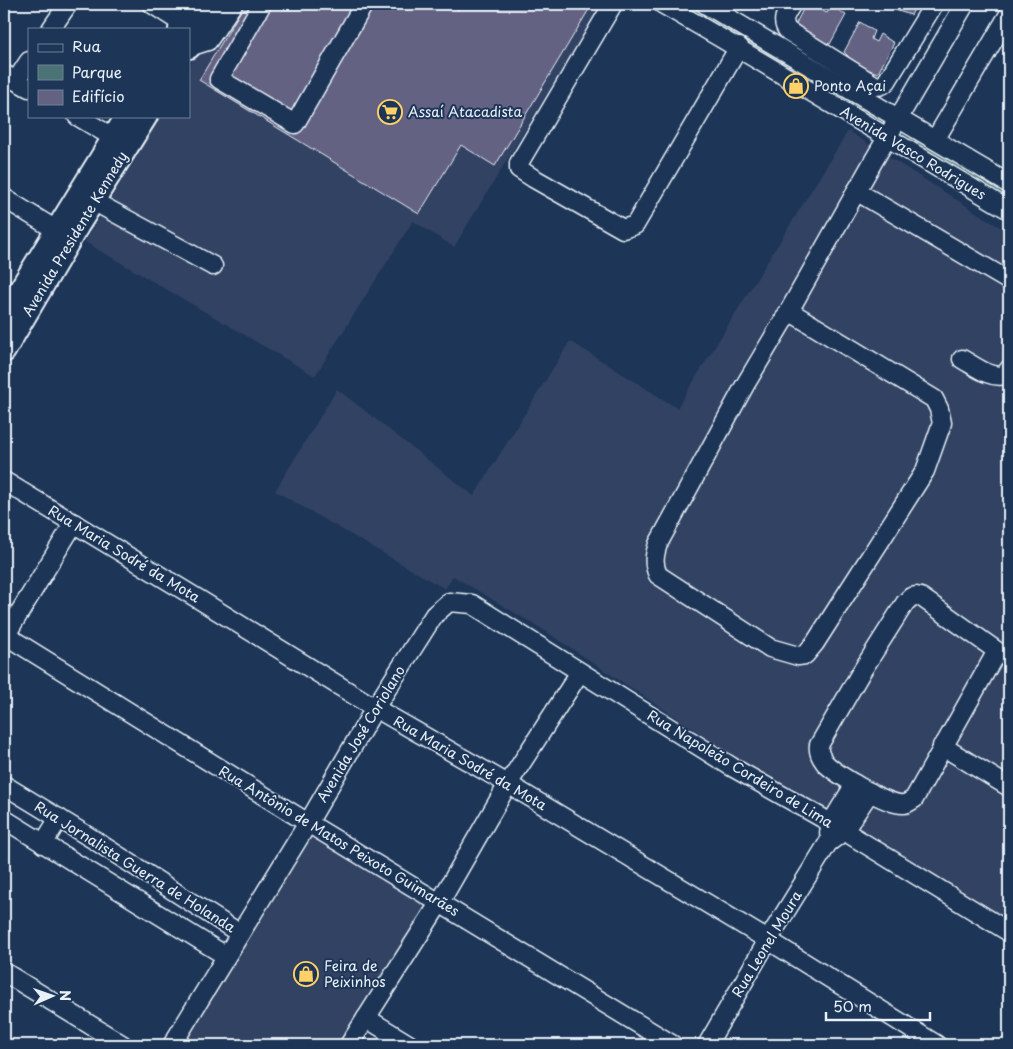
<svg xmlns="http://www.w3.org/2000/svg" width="1013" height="1049" viewBox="0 0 1013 1049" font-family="'Playpen Sans',sans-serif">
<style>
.built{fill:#324264}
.green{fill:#4b7275;stroke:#9ab2b6}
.building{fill:#636283;stroke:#e8f1f8}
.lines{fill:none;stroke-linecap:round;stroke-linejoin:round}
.minor-casing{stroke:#e8f1f8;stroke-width:21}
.major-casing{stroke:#e8f1f8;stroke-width:26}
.minor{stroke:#1d3557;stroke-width:18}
.major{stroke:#1d3557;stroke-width:22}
.labels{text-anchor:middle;stroke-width:4;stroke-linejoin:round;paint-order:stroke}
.poi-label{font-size:14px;fill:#e8f1f8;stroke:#1d3557;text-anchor:start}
.street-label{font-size:14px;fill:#e8f1f8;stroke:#1d3557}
</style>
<rect width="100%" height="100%" fill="#1d3557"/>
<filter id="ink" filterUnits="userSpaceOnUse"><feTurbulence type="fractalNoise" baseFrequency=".02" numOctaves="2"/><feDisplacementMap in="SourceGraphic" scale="10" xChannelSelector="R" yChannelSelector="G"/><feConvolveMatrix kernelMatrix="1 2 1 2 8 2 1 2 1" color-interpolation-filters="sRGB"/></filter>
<g filter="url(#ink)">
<g class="built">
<path d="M227 4H602L454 247 413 221 315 376 85 242 159 116H189V66Z"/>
<path d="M848 131 1009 233V922L775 783 542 629 453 576 445 589 275 491 337 389 474 496 570 341 677 408Z"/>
<path d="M311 831 429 902 344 1045H183Z"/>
</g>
<g class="green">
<path d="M670 4H689L885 120 880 128Z"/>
<path d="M913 135 1009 191V203L908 143Z"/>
</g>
<g class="building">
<path d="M245 4H449L458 10 462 4H586L591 6 495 166 461 145 419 214 199 80Z"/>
<path d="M806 4H826L822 11 827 13 832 6 846 15 830 44 817 41 801 29 796 23Z"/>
<path d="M886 4H917L911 15 898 11Z"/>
<path d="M860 22 874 31 871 39 876 42 880 34 894 43 878 73 866 69 856 64 844 52Z"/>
</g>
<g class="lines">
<defs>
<g id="minor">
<path d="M152 4 183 24"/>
<path d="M262 4 219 79 295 124 364 4"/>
<path d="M613 4 519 163V169L533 178 623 229 635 225 739 47"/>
<path d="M662 4C779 71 893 142 1009 210"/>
<path d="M705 4 1009 184"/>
<path d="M792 4C786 13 780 21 788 31L876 86C881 86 884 85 887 81L934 4"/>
<path d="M51 29 68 4"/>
<path d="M189 47 208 41 233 4"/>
<path d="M4 74 29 88"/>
<path d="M16 81 29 61"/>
<path d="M77 116 114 138"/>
<path d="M935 140 1009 14"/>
<path d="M856 191 1009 281"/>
<path d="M4 198 56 230"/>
<path d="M93 201 213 266"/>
<path d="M789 311 934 399 939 409 942 423 925 471 815 643 805 655 798 656 770 648 658 575C653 564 654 556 658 544L745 385 789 311 874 160 965 4"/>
<path d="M962 359C975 366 990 379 1005 375L1009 369"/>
<path d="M4 481 200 600 375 708 508 784 768 940 937 1045"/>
<path d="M916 596 921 597 997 651 914 799C910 801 907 804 904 804 888 806 836 774 825 763 821 758 818 751 819 745L860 674 905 603 911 597Z"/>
<path d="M5 635 308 823 673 1045"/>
<path d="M4 638 74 523"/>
<path d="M942 746 1009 787"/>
<path d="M4 785 91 838 239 933"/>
<path d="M4 819 226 956"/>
<path d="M829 833 831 823 855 784"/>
<path d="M43 844 59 818"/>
<path d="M4 972 123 1045"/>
<path d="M366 1018 410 1045"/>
<path d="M172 1045 308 823 375 708 434 615 449 602 472 604 732 767 831 823 1009 932"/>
<path d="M349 1045 440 902 508 784 580 672"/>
<path d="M707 1045 768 940 828 843 844 831 870 792"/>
</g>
<g id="major">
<path d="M180 29 195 4"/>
<path d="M189 47 216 4"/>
<path d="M4 316 127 116"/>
<path d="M4 351 78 225 146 116"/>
</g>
</defs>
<use href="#minor" class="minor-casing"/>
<use href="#major" class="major-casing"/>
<use href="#minor" class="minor"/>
<use href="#major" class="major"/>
</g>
</g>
<defs>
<symbol id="shop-ring" viewBox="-11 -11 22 22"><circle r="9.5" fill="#1d3557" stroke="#ffd166" stroke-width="1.5"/><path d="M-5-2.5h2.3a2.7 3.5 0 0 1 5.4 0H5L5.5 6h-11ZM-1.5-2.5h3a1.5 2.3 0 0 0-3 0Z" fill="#ffd166"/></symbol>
<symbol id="supermarket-ring" viewBox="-11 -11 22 22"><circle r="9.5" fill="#1d3557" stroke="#ffd166" stroke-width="1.5"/><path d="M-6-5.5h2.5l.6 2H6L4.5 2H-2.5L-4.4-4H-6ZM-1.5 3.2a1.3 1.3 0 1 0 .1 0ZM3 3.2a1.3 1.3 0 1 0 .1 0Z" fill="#ffd166"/></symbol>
</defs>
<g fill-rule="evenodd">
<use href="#shop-ring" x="782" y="72" width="28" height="28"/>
<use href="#supermarket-ring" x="376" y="98" width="28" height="28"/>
<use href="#shop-ring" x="292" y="960" width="28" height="28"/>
</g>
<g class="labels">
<g class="poi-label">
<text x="814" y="91">Ponto Açai</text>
<text x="408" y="117">Assaí Atacadista</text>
<text x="324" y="971">Feira de<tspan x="324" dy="16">Peixinhos</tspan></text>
</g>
<g class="street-label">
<text transform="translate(913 153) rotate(31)" y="5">Avenida Vasco Rodrigues</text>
<text transform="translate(75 234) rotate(-59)" y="5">Avenida Presidente Kennedy</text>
<text transform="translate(124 554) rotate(31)" y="5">Rua Maria Sodré da Mota</text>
<text transform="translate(361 734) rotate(-59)" y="5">Avenida José Coriolano</text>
<text transform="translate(470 763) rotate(30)" y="5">Rua Maria Sodré da Mota</text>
<text transform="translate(740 769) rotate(31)" y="5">Rua Napoleão Cordeiro de Lima</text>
<text transform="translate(339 841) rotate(31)" y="5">Rua Antônio de Matos Peixoto Guimarães</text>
<text transform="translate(135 867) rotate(32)" y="5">Rua Jornalista Guerra de Holanda</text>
<text transform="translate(767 944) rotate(-59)" y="5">Rua Leonel Moura</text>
</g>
</g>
<rect width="1013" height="1049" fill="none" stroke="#1d3557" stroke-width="20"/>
<rect x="10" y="10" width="993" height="1029" fill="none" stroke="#e8f1f8" stroke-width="2" filter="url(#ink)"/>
<rect x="28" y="28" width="162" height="90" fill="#1d3557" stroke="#6e8097"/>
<rect x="38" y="44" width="25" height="8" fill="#1d3557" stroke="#6e8097"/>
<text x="72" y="52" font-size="15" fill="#e8f1f8">Rua</text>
<rect x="38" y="65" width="25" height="15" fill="#4b7275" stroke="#6e8097"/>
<text x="72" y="78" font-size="15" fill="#e8f1f8">Parque</text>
<rect x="38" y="90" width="25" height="15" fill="#636283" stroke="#6e8097"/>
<text x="72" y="102" font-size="15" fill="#e8f1f8">Edifício</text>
<g transform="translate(52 996) rotate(88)" stroke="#1d3557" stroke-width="4" paint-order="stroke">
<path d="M0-4L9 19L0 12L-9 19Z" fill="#e8f1f8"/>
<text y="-8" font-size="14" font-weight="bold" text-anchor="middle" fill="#e8f1f8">N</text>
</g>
<path d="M826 1012v8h104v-8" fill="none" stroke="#e8f1f8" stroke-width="2.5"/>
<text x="833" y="1012" font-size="15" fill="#e8f1f8" stroke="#1d3557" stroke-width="4" paint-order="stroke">50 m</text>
</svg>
